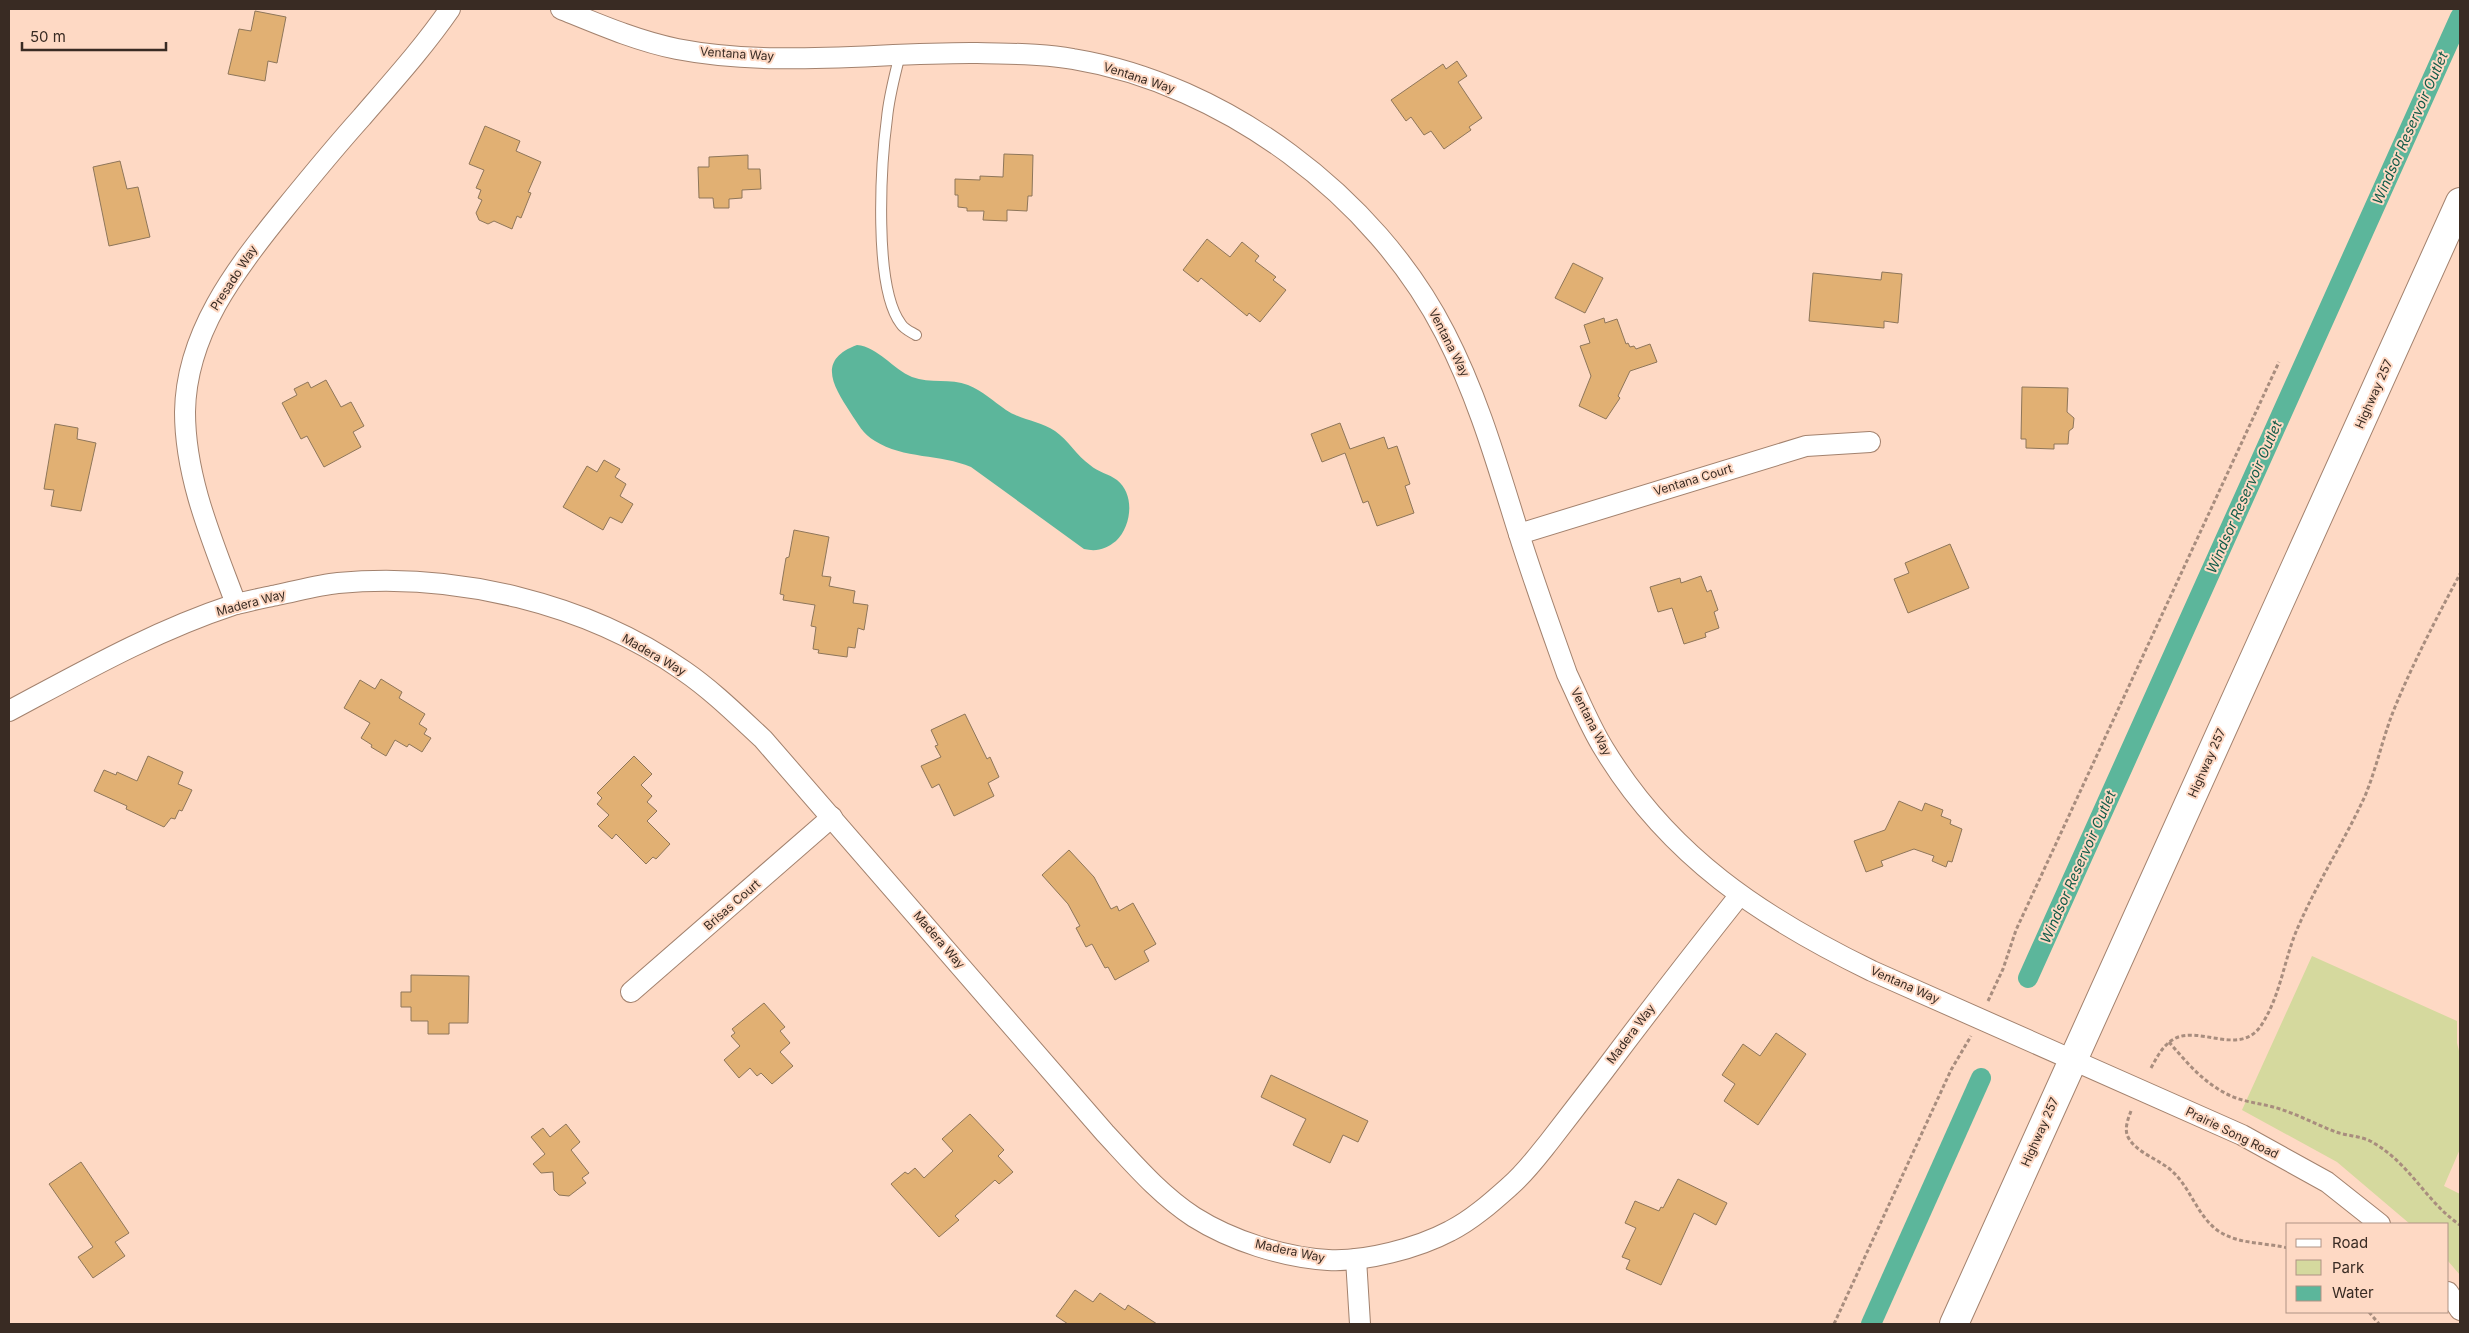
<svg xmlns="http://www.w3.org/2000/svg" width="2469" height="1333" font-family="Inter,sans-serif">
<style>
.green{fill:#d5d99e}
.water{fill:#5cb69b}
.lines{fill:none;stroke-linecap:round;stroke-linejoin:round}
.canal{stroke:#5cb69b;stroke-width:20}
.building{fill:#e1b073;stroke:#8e765a}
.service-casing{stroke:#a3826e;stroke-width:12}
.minor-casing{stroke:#a3826e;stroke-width:22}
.secondary-casing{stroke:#a3826e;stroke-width:30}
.path{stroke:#a88d7e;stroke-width:3;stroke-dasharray:4 2.5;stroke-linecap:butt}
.service{stroke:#fff;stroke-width:10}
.minor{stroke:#fff;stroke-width:20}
.secondary{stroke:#fff;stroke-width:28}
.labels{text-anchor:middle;stroke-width:4;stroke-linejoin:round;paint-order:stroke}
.street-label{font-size:12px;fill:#392b23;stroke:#fed9c4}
.water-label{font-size:14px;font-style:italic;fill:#115b48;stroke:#fed9c4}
</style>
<rect width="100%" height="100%" fill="#fed9c4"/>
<polygon class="green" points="2312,956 2457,1021 2457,1043 2460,1055 2460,1149 2444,1186 2460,1194 2460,1275 2448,1261 2448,1224 2410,1224 2337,1162 2242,1110"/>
<path class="water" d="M857 345C878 347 893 369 912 377 930 384 951 378 968 385 983 391 993 401 1006 410 1021 420 1040 421 1055 431 1068 440 1077 456 1090 465 1098 472 1109 474 1117 480 1135 494 1132 526 1116 541 1106 549 1097 552 1084 549L971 467C941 454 903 459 875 441 863 434 858 424 850 412 834 387 816 360 857 345Z"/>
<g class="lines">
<g class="canal">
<polyline points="2028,978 2460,17"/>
<polyline points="1871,1324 1981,1078"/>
</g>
</g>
<g class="building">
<polygon points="255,11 286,17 277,63 268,61 265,81 228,74 239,29 251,31"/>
<polygon points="1457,61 1467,76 1458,82 1482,118 1469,127 1471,130 1444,149 1431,131 1424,135 1411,117 1406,121 1391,100 1443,64 1446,69"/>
<polygon points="485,126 520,141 516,151 541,162 528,192 531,193 521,218 517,216 512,229 494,221 488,224 479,220 476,213 482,200 478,198 481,190 476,188 484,170 469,164"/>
<polygon points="1004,154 1033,155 1032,196 1028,196 1027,211 1007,210 1007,221 983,220 984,211 967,211 967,208 958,207 958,195 955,195 955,179 980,180 980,176 1003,177"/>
<polygon points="748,155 748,169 760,169 761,189 742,190 742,198 729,199 729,208 714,208 713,198 699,198 698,167 709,167 709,157"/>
<polygon points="120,161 127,189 138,187 150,237 109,246 93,167"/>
<polygon points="1207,239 1230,257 1242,242 1259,256 1255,261 1276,277 1273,280 1286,290 1260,322 1249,313 1247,316 1201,278 1198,282 1183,270"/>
<polygon points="1573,263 1603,278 1585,313 1555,298"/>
<polygon points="1882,272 1902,274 1898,323 1884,321 1884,328 1809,321 1813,273 1881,280"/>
<polygon points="1604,318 1605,323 1617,319 1626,344 1628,343 1630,347 1634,346 1636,349 1650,344 1657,362 1630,371 1618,396 1620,398 1606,419 1579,406 1591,376 1580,346 1590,343 1584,325"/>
<polygon points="326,380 341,407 351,402 364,426 353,432 361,447 324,467 307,436 301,439 282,403 297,395 294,389 308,382 311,388"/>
<polygon points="2022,387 2068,388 2067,412 2074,418 2073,428 2069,431 2068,444 2054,444 2054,449 2026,448 2026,439 2021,439"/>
<polygon points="1340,423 1350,449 1384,437 1388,449 1397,446 1410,484 1405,486 1414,513 1377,526 1368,501 1363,503 1345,453 1322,462 1311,434"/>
<polygon points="55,424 78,428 77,439 96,443 81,511 51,506 54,490 44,489"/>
<polygon points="604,460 620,469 615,477 626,484 620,496 633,504 622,523 610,517 603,530 563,507 587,466 597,472"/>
<polygon points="794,530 829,537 822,576 831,577 829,586 855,591 853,603 868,605 864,630 858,628 855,648 848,647 847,657 818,653 819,650 813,649 816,627 811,626 815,605 783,600 784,595 780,594 786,558 789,557"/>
<polygon points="1950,544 1969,588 1908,613 1894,579 1909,573 1905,563"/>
<polygon points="1701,576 1707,592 1711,590 1718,610 1714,612 1719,628 1705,633 1706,637 1684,644 1672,608 1658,612 1650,587 1680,578 1681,583"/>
<polygon points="381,679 402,692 399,698 425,714 419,724 427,729 424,734 431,738 422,752 409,744 407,747 395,740 386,756 371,747 372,745 361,738 370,723 344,708 360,680 375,689"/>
<polygon points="965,714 987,759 990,757 999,777 988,783 994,796 954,816 939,784 932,788 921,766 941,757 935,746 938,745 931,730"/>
<polygon points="148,756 183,772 178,784 192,790 182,811 179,810 175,819 171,818 164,827 126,809 127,806 94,791 104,770 116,775 117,772 137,781"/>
<polygon points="634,756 652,774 641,785 652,796 647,802 657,811 647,821 670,844 656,859 653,857 646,864 616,834 612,839 598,826 609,815 597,804 602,798 597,793"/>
<polygon points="1899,801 1922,811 1925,803 1943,810 1941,816 1951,820 1950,824 1962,829 1952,862 1948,861 1946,867 1932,861 1934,856 1914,849 1881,861 1883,866 1866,872 1854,841 1885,830"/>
<polygon points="1069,850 1094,877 1111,909 1117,906 1119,911 1133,903 1156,944 1144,951 1149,961 1115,980 1108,967 1105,968 1092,944 1086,947 1076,928 1080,926 1068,904 1042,875"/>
<polygon points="411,975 469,976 468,1023 449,1023 449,1034 428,1034 428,1021 411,1021 411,1007 401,1007 401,992 411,992"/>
<polygon points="764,1003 785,1027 780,1031 790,1043 780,1052 793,1066 772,1084 761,1073 757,1076 750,1068 739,1078 724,1060 740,1046 731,1036 735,1033 732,1029"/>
<polygon points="1776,1033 1806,1054 1758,1125 1724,1101 1735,1084 1722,1075 1743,1044 1760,1056"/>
<polygon points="1271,1075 1368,1121 1358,1142 1343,1135 1330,1163 1293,1145 1306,1119 1261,1097"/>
<polygon points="970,1114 1004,1150 998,1156 1013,1172 999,1184 995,1180 955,1216 959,1220 939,1237 891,1184 905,1172 908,1174 915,1168 924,1178 953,1151 942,1139"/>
<polygon points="566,1124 580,1142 571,1150 589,1173 582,1178 586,1183 569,1196 559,1195 554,1190 553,1172 541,1173 533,1164 545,1154 531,1137 543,1128 550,1137"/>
<polygon points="81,1162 129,1233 115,1242 125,1256 93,1278 78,1257 93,1247 49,1184"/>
<polygon points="1678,1179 1727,1203 1716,1225 1694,1213 1661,1285 1626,1269 1630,1260 1622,1257 1636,1228 1625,1223 1635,1201 1659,1211 1661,1207 1663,1208"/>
<polygon points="1075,1290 1093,1302 1100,1293 1125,1310 1128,1305 1157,1324 1068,1324 1056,1316"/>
</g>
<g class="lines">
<g class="service-casing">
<path id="service" d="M900 54C895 75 889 96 887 118 881 163 873 287 901 324 904 329 911 332 916 335"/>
</g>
<g class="minor-casing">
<g id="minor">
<path d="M561 9C598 24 637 41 677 49 775 68 878 52 977 53 1009 54 1041 53 1073 59 1225 84 1375 196 1445 333 1478 397 1497 464 1518 531 1533 579 1550 626 1567 674 1579 699 1589 725 1604 749 1669 856 1761 917 1872 971L2242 1135 2327 1182 2380 1224"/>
<polyline points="1519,534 1806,446 1870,442"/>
<path d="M236 604C213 542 185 479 185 412 186 334 235 270 282 212 308 180 334 148 362 117 393 81 423 48 450 9"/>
<path d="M9 711C82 672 154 631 233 605 247 601 263 598 277 595 297 591 318 585 338 583 455 572 587 603 684 671 713 691 737 715 763 739L1105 1133C1133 1163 1159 1194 1194 1217 1232 1241 1283 1257 1328 1260 1365 1262 1418 1248 1450 1231 1472 1220 1492 1202 1510 1186 1525 1173 1537 1157 1549 1142 1567 1119 1585 1095 1603 1072 1648 1012 1693 954 1739 896"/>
<polyline points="631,992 832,817"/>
<polyline points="1356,1259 1360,1324"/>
<polyline points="2448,1292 2460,1310"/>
</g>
</g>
<g class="secondary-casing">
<polyline id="secondary" points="1954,1324 2460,202"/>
</g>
<g class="path">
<polyline points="1988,1001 2003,969 2016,930 2279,362"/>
<path d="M2169 1042C2188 1064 2207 1087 2236 1098 2250 1103 2265 1104 2280 1109 2299 1115 2317 1125 2336 1132 2347 1136 2362 1136 2372 1142 2411 1164 2425 1201 2460 1225"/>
<path d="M2151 1068C2157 1057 2163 1045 2174 1039 2198 1025 2239 1056 2260 1027 2281 997 2284 957 2299 925 2318 881 2345 840 2365 796 2377 767 2383 736 2395 707 2414 661 2437 617 2460 574"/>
<path d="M2131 1111C2128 1119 2124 1129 2128 1137 2136 1153 2161 1160 2173 1172 2191 1189 2197 1215 2217 1230 2238 1245 2264 1242 2288 1248"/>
<polyline points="2369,1312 2379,1324"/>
<polyline points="1834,1324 1951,1070 1971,1036"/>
</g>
<use href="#service" class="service"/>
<use href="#minor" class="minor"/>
<use href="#secondary" class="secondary"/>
</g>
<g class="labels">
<g class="street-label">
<text transform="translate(737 54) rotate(4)" y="4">Ventana Way</text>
<text transform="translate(1139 78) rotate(18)" y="4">Ventana Way</text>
<text transform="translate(234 278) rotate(-57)" y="4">Presado Way</text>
<text transform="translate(1449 343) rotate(63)" y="4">Ventana Way</text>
<text transform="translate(2374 394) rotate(-66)" y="4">Highway 257</text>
<text transform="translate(1693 480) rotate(-17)" y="4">Ventana Court</text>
<text transform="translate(251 603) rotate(-15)" y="4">Madera Way</text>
<text transform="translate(654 655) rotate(30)" y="4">Madera Way</text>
<text transform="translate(1591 722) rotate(63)" y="4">Ventana Way</text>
<text transform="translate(2207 763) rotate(-66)" y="4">Highway 257</text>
<text transform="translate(732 905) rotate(-41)" y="4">Brisas Court</text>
<text transform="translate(939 940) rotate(49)" y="4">Madera Way</text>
<text transform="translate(1905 985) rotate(24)" y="4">Ventana Way</text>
<text transform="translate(1631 1034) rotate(-53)" y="4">Madera Way</text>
<text transform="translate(2040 1132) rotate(-66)" y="4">Highway 257</text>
<text transform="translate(2232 1133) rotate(26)" y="4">Prairie Song Road</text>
<text transform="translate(1290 1251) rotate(12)" y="4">Madera Way</text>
</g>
<g class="water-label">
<text transform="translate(2410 128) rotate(-66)" y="5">Windsor Reservoir Outlet</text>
<text transform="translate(2244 497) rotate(-66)" y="5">Windsor Reservoir Outlet</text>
<text transform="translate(2078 867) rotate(-66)" y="5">Windsor Reservoir Outlet</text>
</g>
</g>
<rect width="2469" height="1333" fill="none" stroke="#392b23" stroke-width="20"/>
<rect x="2286" y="1223" width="162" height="90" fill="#fed9c4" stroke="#af9384"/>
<rect x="2296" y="1239" width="25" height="8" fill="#ffffff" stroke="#af9384"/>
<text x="2332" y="1248" font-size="15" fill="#392b23">Road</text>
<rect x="2296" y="1260" width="25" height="15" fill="#d5d99e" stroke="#af9384"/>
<text x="2332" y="1273" font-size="15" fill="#392b23">Park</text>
<rect x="2296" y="1286" width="25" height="15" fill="#5cb69b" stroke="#af9384"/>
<text x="2332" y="1298" font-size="15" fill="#392b23">Water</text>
<path d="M22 42v8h144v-8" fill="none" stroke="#392b23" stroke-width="2.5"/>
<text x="30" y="42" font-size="15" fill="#392b23" stroke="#fed9c4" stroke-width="4" paint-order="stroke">50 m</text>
</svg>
